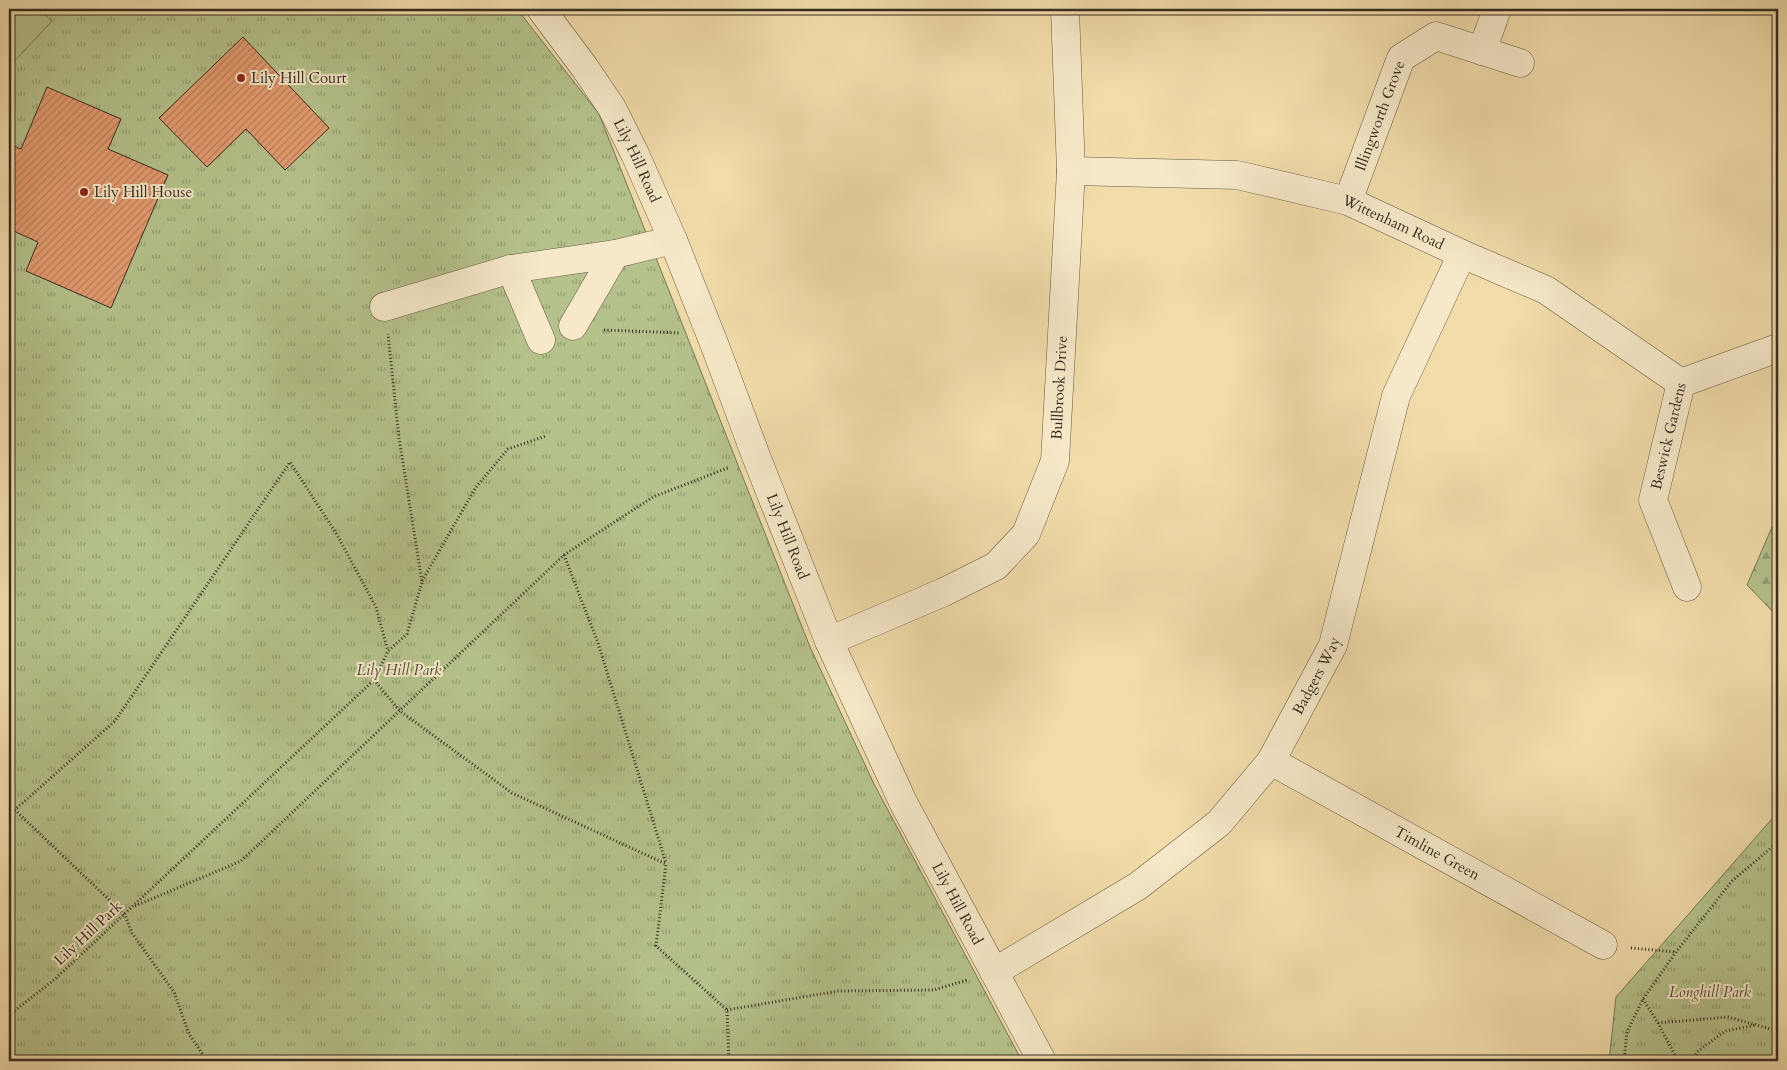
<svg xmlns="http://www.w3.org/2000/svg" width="1787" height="1070" font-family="Cardo,serif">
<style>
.forest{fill:url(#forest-firs);stroke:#767858}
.park{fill:url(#park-tufts);stroke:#767858}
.pitch{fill:#b5c28c;stroke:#767858}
.building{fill:url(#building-hatch);stroke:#362d23}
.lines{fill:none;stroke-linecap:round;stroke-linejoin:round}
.minor-casing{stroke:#655945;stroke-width:29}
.path{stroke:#362d23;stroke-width:3;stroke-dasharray:1 2.5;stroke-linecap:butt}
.minor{stroke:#f6e8c8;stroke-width:28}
.poi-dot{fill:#8f2418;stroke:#f6e8c8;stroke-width:2}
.labels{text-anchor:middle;stroke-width:4;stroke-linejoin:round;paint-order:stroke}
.poi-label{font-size:15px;fill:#362d23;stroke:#f6e8c8;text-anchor:start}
.street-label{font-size:15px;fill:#362d23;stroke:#f6e8c8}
.park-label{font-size:15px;font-style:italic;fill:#4f4b38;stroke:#f6e8c8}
</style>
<defs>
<pattern id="forest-firs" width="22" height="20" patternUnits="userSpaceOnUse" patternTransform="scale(1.25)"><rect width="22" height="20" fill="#b5c28c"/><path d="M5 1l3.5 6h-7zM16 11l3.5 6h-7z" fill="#949e72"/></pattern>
<pattern id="park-tufts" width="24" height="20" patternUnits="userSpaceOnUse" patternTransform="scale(1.25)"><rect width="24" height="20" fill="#b5c28c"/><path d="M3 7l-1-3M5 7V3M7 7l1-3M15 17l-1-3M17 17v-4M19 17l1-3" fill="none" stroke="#949e72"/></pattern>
<pattern id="building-hatch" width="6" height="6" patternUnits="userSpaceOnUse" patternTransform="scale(1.25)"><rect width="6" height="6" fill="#e59c71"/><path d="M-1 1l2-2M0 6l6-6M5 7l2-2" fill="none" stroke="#ba805c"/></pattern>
</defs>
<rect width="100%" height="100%" fill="#f1dcaa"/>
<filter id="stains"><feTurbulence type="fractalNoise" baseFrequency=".004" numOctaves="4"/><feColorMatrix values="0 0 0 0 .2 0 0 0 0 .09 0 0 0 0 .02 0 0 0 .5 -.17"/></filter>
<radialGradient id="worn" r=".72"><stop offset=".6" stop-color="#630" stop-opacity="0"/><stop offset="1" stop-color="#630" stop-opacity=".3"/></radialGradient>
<polygon class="forest" points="1778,513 1778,617 1747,585"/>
<g class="park">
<polygon points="9,9 517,9 599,114 810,647 874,784 1022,1061 9,1061"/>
<polygon points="1778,812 1778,1061 1609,1061 1616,997"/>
</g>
<polygon class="pitch" points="9,9 38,9 52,21 9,67"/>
<g class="building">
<polygon points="243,37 329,128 285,170 246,129 207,167 159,118"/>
<polygon points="47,87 121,119 108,149 168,175 111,308 26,271 38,242 9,229 9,144 21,149"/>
</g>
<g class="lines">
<g class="minor-casing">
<g id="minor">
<path id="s1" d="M541 9 585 68 612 108 635 154 673 240 715 346 756 456 829 641 903 802 1042 1061"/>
<polyline points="1482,51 1497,9"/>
<path id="s2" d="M1071 171 1237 175 1348 201 1462 254 1546 290 1681 383"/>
<path id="s3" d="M1348 201 1401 58 1436 36 1520 63"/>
<polyline points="511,269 541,340"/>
<polyline points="384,307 511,269 615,254 673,240"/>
<polyline points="573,326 615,254"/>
<path id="s4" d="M1687 587 1653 500 1681 383 1778 348"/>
<path id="s5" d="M829 641 944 592 996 566 1026 534 1055 461 1071 171 1065 9"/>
<path id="s6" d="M1271 761 1603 945"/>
<path id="s7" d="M994 972 1138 886 1219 823 1271 761 1333 645 1396 396 1462 254"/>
</g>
</g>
<g class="path">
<polyline points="604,330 680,333"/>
<polyline points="564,555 598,643 666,863"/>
<polyline points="422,581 476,487 508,449 546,436"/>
<polyline points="374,680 400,711 512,793 666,864 656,946 727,1010 729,1061"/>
<polyline points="9,801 15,810 125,915 132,933 174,992 189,1034 207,1061"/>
<polyline points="9,815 115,721 290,462 336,533 376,607 388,651"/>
<polyline points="135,906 241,861 564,555 653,497 730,467"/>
<polyline points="1631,948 1676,952"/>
<polyline points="1643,999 1658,1023 1678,1061"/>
<polyline points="727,1010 838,991 934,990 967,980"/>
<polyline points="9,1015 54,980 374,680 388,651 407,634 422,582 399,438 388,334"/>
<polyline points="1658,1023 1728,1017 1778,1031"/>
<polyline points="1624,1061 1627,1032 1643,999 1676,952 1732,881 1778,842"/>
<polyline points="1693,1061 1697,1052 1725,1031 1756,1025"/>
</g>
<use href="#minor" class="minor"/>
</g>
<g class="poi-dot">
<circle cx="241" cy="78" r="5"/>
<circle cx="84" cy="192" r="5"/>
</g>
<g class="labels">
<g class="poi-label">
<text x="251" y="83">Lily Hill Court</text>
<text x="94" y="197">Lily Hill House</text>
</g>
<g class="street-label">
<text dy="5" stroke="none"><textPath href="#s3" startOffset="91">Illingworth Grove</textPath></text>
<text dy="5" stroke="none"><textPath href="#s1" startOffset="180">Lily Hill Road</textPath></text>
<text dy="5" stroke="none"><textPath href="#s2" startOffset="330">Wittenham Road</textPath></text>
<text dy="5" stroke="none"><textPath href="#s5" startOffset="379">Bullbrook Drive</textPath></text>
<text dy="5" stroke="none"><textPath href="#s4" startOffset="159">Beswick Gardens</textPath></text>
<text dy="5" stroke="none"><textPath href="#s1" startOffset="585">Lily Hill Road</textPath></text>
<text dy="5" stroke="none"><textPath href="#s7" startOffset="448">Badgers Way</textPath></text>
<text dy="5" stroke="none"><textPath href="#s6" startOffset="190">Timline Green</textPath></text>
<text dy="5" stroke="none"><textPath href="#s1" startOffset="990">Lily Hill Road</textPath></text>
<text transform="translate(88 933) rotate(-43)" y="5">Lily Hill Park</text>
</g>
<g class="park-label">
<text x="399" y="675">Lily Hill Park</text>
<text x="1710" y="997">Longhill Park</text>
</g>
</g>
<rect width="1787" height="1070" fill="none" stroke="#f1dcaa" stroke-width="30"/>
<rect x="10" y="10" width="1767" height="1050" fill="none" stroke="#362d23" stroke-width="2.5"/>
<rect x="15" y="15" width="1757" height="1040" fill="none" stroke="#362d23"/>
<rect width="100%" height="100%" filter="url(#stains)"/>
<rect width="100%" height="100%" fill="url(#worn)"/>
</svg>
